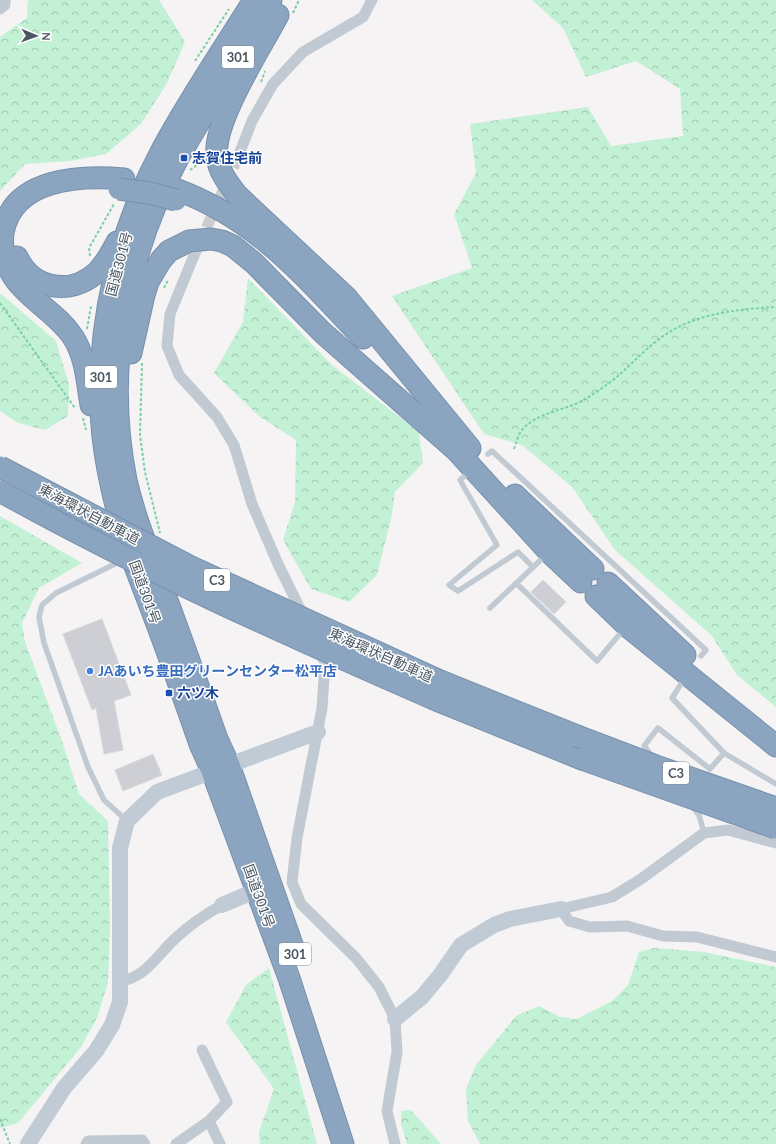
<svg xmlns="http://www.w3.org/2000/svg" width="776" height="1144" font-family="Lato,'Noto Sans JP',sans-serif">
<style>
.forest{fill:url(#forest-crowns)}
.building{fill:#cdcfd5;stroke:#d7d9de}
.lines{fill:none;stroke-linecap:round;stroke-linejoin:round}
.street-tunnel{stroke:#caccce;stroke-width:11;stroke-dasharray:11 5.5;stroke-linecap:butt}
.highway-casing{stroke:#7690ad;stroke-width:23}
.path{stroke:#7ad0a6;stroke-width:2;stroke-dasharray:3 2;stroke-linecap:butt}
.lane{stroke:#c1cad2;stroke-width:5.5}
.street{stroke:#c1cad2;stroke-width:11}
.secondary{stroke:#c1cbd6;stroke-width:16}
.highway{stroke:#8ba5c1;stroke-width:21}
.highway-bridge-casing{stroke:#7690ad;stroke-width:23;stroke-linecap:butt}
.highway-bridge{stroke:#8ba5c1;stroke-width:21}
.transit-dot{fill:#1a4fb4;stroke:#fff;stroke-width:1.5}
.shop-dot{fill:#3f7fe0;stroke:#fff;stroke-width:1.5}
.labels{text-anchor:middle;stroke-width:3;stroke-linejoin:round;paint-order:stroke}
.shield{fill:#fff;stroke:#808990;stroke-width:1}
.shield-label{font-size:13px;font-weight:bold;fill:#4a5661}
.transit-label{font-size:14px;font-weight:bold;fill:#164399;stroke:#fff;text-anchor:start}
.street-label{font-size:14px;fill:#4a5661;stroke:#fff}
.shop-label{font-size:14px;font-weight:bold;fill:#366cbe;stroke:#fff;text-anchor:start}
</style>
<defs>
<pattern id="forest-crowns" width="20" height="18" patternUnits="userSpaceOnUse"><rect width="20" height="18" fill="#c3f1d5"/><path d="M2 6a3 3 0 1 1 6 0M12 15a3 3 0 1 1 6 0" fill="none" stroke="#a0c6b0"/></pattern>
</defs>
<rect width="100%" height="100%" fill="#f5f3f3"/>
<g class="forest">
<polygon points="28,0 159,0 185,42 166,85 141,124 106,154 70,161 25,164 0,191 0,37 27,18"/>
<polygon points="532,0 776,0 776,707 737,675 712,636 615,550 572,487 522,445 484,434 392,296 472,268 454,214 476,173 470,124 588,107 611,146 683,136 680,89 636,61 586,77 563,28"/>
<polygon points="248,278 332,365 419,432 423,463 395,492 391,519 377,575 349,602 311,589 283,540 295,502 296,440 260,417 214,373 243,322"/>
<polygon points="0,293 56,341 69,385 68,416 45,430 18,423 0,411"/>
<polygon points="0,516 82,563 39,588 22,623 25,642 62,741 79,794 108,821 110,928 108,983 97,1018 81,1047 18,1123 0,1128"/>
<polygon points="654,948 704,952 776,967 776,1144 480,1144 468,1121 466,1089 476,1065 516,1016 539,1006 560,1017 577,1019 612,1001 628,985 639,952"/>
<polygon points="269,968 317,1144 260,1144 259,1132 274,1089 226,1022 246,985"/>
<polygon points="411,1110 441,1144 407,1144 401,1124 401,1111"/>
</g>
<g class="building">
<polygon points="543,580 566,602 554,614 531,592"/>
<polygon points="102,619 131,695 114,701 123,750 104,754 96,708 92,710 63,634"/>
<polygon points="153,754 162,775 123,791 115,770"/>
</g>
<g class="lines">
<polyline class="street-tunnel" points="193,258 238,157"/>
<g class="highway-casing">
<g id="highway">
<path d="M254 0C223 50 190 98 162 150 120 228 98 319 101 408 102 448 111 487 121 526 130 556 143 586 154 616 170 658 185 701 200 744L212 771 289 978 343 1144"/>
<path d="M271 0 178 158C125 257 104 369 126 480 135 520 151 557 165 595 183 643 200 691 217 739L229 765 295 953"/>
<path d="M278 15C261 48 212 122 217 157 219 172 228 183 237 195L347 298 470 448"/>
<path d="M178 190C260 221 304 277 363 338"/>
<path d="M17 257C32 289 70 296 96 273 105 265 111 253 117 242"/>
<polyline points="131,353 144,295 148,282 161,260 169,251 189,241 211,239 222,241 233,246 254,263 323,333 456,450 549,552 581,582"/>
<path d="M91 405C87 382 86 357 73 337 58 314 31 301 15 279 6 266 1 249 3 233 12 178 80 175 124 179"/>
<polyline points="515,495 593,569"/>
<polyline points="608,583 685,655"/>
<polyline points="596,596 627,626 776,746"/>
<polyline points="440,681 577,736"/>
<polyline points="434,699 582,759"/>
</g>
</g>
<g class="path">
<polyline points="293,13 299,0"/>
<polyline points="195,61 229,9"/>
<polyline points="261,82 265,71"/>
<polyline points="190,170 203,161"/>
<polyline points="90,256 89,248 114,204"/>
<polyline points="164,288 168,280"/>
<polyline points="0,303 75,408"/>
<polyline points="87,329 91,306"/>
<polyline points="142,363 140,435 145,472 160,533"/>
<polyline points="83,418 86,430"/>
<path d="M514 449C516 444 518 435 522 430 538 411 567 411 587 398 598 391 610 383 619 375 635 361 650 344 668 333 699 313 740 309 776 307"/>
<polyline points="0,1119 10,1144"/>
</g>
<g class="lane">
<polyline points="488,454 492,451 706,650 701,656"/>
<polyline points="467,474 460,480 497,545 449,585 458,591 518,552 533,567"/>
<polyline points="121,561 56,593 42,605 39,617 44,643 88,767 104,800 126,820"/>
<polyline points="516,583 597,661 624,629"/>
<polyline points="490,608 547,554"/>
<polyline points="681,684 672,698 724,753 776,784"/>
<polyline points="653,757 644,746 658,728 710,769 724,753"/>
<polyline points="692,806 699,815 704,833"/>
</g>
<g class="street">
<polyline points="0,9 5,5 5,0"/>
<polyline points="238,157 252,121 273,84 303,52 363,17 372,0"/>
<polyline points="193,258 170,314 167,346 179,375 217,417 234,445 252,504 278,564 304,617"/>
<polyline points="319,649 325,663 322,708 297,838 292,882 301,904 356,958 379,987 395,1019 397,1052 387,1111 395,1144"/>
<polyline points="776,843 728,830 704,833 641,879 612,897 561,909 569,921 590,927 627,926 663,936 697,937 776,957"/>
<path d="M121 981C147 977 159 952 178 936 191 924 206 914 222 905"/>
<polyline points="202,1050 227,1102 209,1121"/>
<polyline points="86,1144 88,1141 142,1140 145,1144"/>
<polyline points="176,1144 209,1121 220,1144"/>
</g>
<g class="secondary">
<polyline points="222,905 257,890"/>
<polyline points="395,1019 422,997 441,974 461,945 494,925 510,919 561,909"/>
<polyline points="28,1144 64,1088 96,1051 112,1025 120,1002 120,848 127,821 157,792 318,732"/>
</g>
<use href="#highway" class="highway"/>
<g class="highway-bridge-casing">
<g id="highway-bridge">
<polyline points="119,189 149,193 176,200"/>
<polyline points="0,467 191,567 440,681"/>
<path d="M0 491C140 569 287 635 434 699"/>
<polyline points="577,736 656,766 776,808"/>
<polyline points="582,759 776,828"/>
</g>
</g>
<use href="#highway-bridge" class="highway-bridge"/>
</g>
<g class="transit-dot">
<rect x="180" y="154" width="8" height="8" rx="2"/>
<rect x="165" y="689" width="8" height="8" rx="2"/>
</g>
<circle class="shop-dot" cx="90" cy="671" r="4"/>
<g class="labels">
<g class="shield">
<rect x="222" y="46" width="32" height="22" rx="3"/>
<rect x="85" y="366" width="32" height="22" rx="3"/>
<rect x="204" y="569" width="26" height="22" rx="3"/>
<rect x="663" y="762" width="26" height="22" rx="3"/>
<rect x="279" y="943" width="32" height="22" rx="3"/>
</g>
<g class="shield-label">
<text x="238" y="62">301</text>
<text x="101" y="382">301</text>
<text x="217" y="585">C3</text>
<text x="676" y="778">C3</text>
<text x="295" y="959">301</text>
</g>
<g class="transit-label">
<text x="192" y="163">志賀住宅前</text>
<text x="177" y="698">六ツ木</text>
</g>
<g class="street-label">
<text transform="translate(119 264) rotate(-75)" y="5">国道301号</text>
<text transform="translate(89 514) rotate(28)" y="5">東海環状自動車道</text>
<text transform="translate(145 592) rotate(70)" y="5">国道301号</text>
<text transform="translate(381 655) rotate(24)" y="5">東海環状自動車道</text>
<text transform="translate(259 896) rotate(70)" y="5">国道301号</text>
</g>
<g class="shop-label">
<text x="98" y="676">JAあいち豊田グリーンセンター松平店</text>
</g>
</g>
<g transform="translate(36 36) rotate(92)" stroke="#ffffff" stroke-width="3" paint-order="stroke">
<path d="M0-3L7 15L0 10L-7 15Z" fill="#4a5661"/>
<text y="-6" font-size="11" font-weight="bold" text-anchor="middle" fill="#4a5661">N</text>
</g>
</svg>
